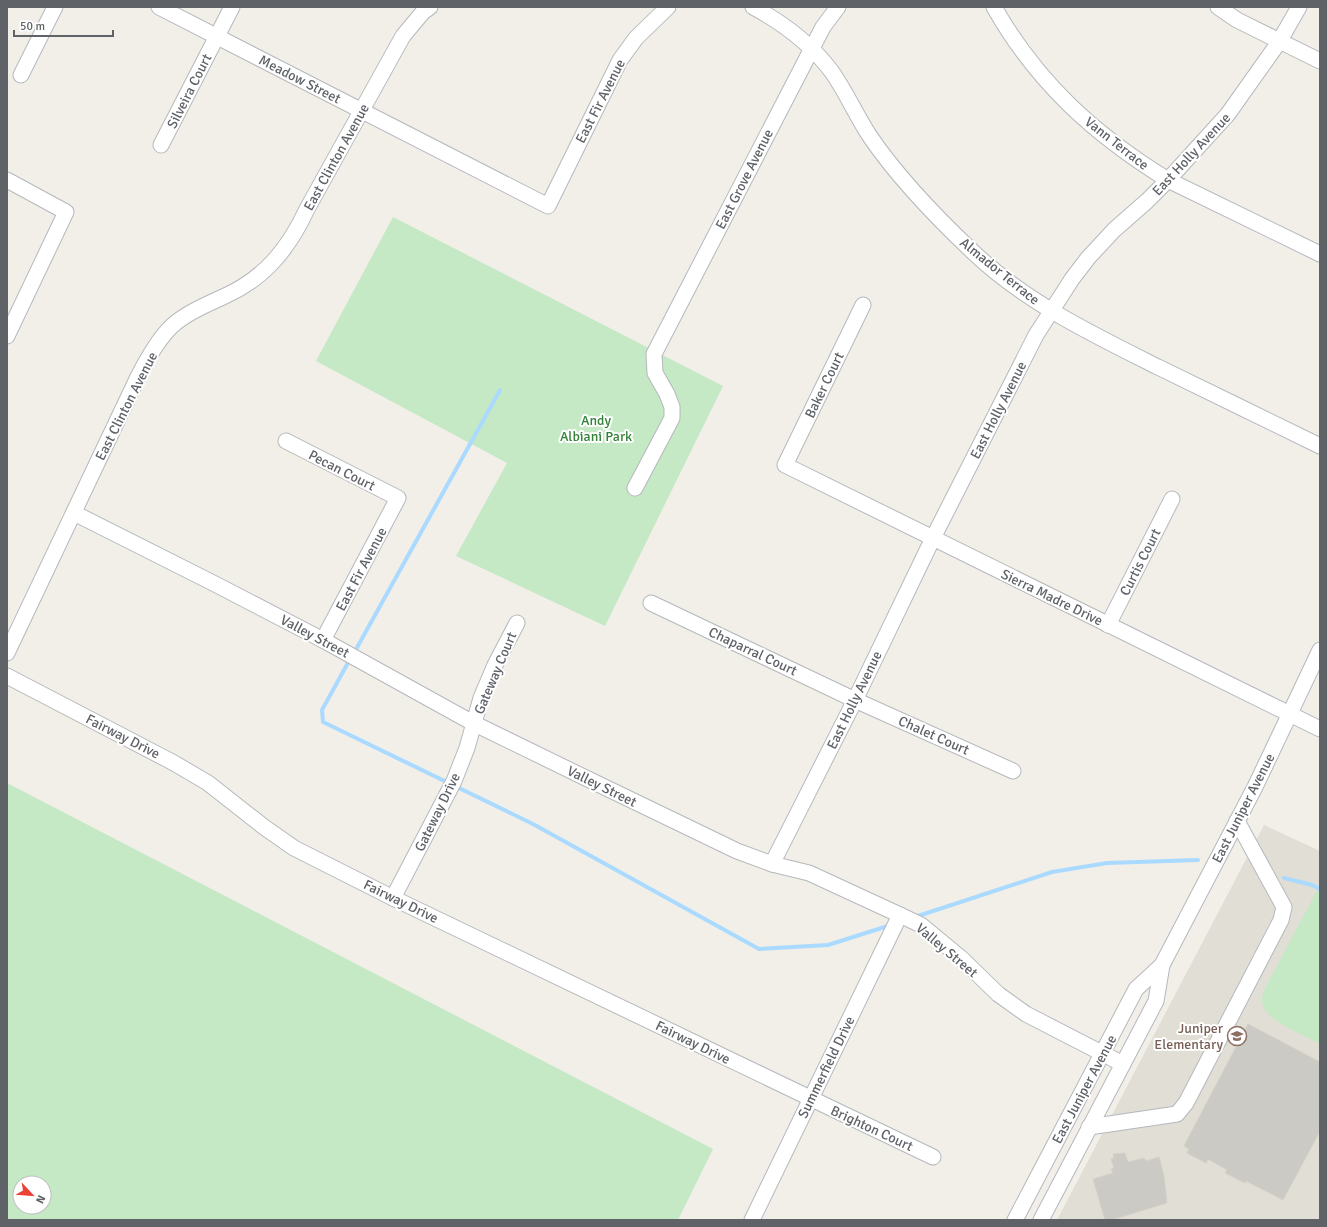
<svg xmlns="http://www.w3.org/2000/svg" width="1327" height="1227" font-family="Signika,sans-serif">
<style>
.education{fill:#e1ded6}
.green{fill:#c5e8c5;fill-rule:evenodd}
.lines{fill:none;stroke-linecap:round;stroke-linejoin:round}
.stream{stroke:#aadaff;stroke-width:4}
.building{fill:#cccac5;stroke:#d6d1c6}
.minor-casing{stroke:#b5b8bc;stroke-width:17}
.minor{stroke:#fff;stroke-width:15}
.labels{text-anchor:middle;stroke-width:4;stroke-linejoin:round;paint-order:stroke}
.street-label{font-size:14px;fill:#5f6368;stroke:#fff}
.park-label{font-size:14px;fill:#348238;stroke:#fff}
.education-label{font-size:14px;fill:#785e54;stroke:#fff;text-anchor:end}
</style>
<rect width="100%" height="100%" fill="#f1efe8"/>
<polygon class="education" points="1264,825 1320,851 1320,1220 1057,1220"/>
<g class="green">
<polygon points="393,217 723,386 605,626 456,556 507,463 316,361"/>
<path d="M7 783 713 1149 678 1220H7ZM20 1183H44V1207H20Z"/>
<path d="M1320 885V1044C1306 1036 1270 1022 1264 1008 1261 1002 1262 996 1264 990Z"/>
</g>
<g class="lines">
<g class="stream">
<polyline points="354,653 500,390"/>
<polyline points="350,659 322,710 323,722 533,824 759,949 828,945 891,925"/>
<polyline points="1284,878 1312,885 1320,889"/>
<polyline points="915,917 1052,872 1107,863 1198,860"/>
</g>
</g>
<g class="building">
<polygon points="1248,1024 1320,1062 1320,1131 1283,1200 1246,1181 1245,1183 1225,1173 1227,1170 1208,1159 1206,1163 1187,1153 1189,1149 1184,1146"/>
<polygon points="1125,1153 1128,1162 1144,1158 1146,1161 1159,1157 1164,1176 1167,1203 1111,1220 1105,1220 1093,1179 1113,1173 1111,1169 1114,1168 1111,1159 1114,1158 1113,1154"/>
</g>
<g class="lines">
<g class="minor-casing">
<g id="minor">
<polyline points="159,7 548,206 620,60 636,38 668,7"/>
<path d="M753 7C783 23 811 44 832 72 846 92 856 115 869 135 898 178 935 216 972 251 1025 302 1092 334 1158 367 1212 393 1266 420 1320 446"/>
<path d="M994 7C1037 83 1095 135 1168 180L1320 254"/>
<polyline points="1218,7 1237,20 1320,61"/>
<polyline points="21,75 55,7"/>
<polyline points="161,145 232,7"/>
<polyline points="7,180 66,212 7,336"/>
<polyline points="863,305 785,465 1320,729"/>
<polyline points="286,441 398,498 323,640"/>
<polyline points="635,488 672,418 672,407 667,394 655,373 654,354 823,27 838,7"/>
<polyline points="74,513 217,585 323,640 473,723 594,782 737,851 772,864 809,873 900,915 921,925 961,958 998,994 1026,1014 1123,1064"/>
<polyline points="651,603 855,700 1013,771"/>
<polyline points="1108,625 1172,499"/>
<path d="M7 653 137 379C145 363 159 338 172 326 186 313 208 304 225 296 265 278 289 248 307 209L403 36 423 12 430 7"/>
<polyline points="7,676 174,763 208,783 264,827 294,848 393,898 933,1157"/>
<polyline points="772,864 855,700 933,538 1036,335 1072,279 1088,258 1114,230 1147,201 1168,180 1228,114 1279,42 1299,7"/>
<polyline points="393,898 454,781 467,748 481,698 495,665 517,623"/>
<polyline points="1089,1127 1177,1114 1186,1103 1281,920 1284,907 1237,821"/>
<polyline points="752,1220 900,915"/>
<polyline points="1015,1220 1136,989 1162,965 1255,787 1320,650"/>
<polyline points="1041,1220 1156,1001 1162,965"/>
</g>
</g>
<use href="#minor" class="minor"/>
</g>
<defs>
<g id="school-ring" transform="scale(1)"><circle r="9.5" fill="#fff" stroke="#8d6e63" stroke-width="1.5"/><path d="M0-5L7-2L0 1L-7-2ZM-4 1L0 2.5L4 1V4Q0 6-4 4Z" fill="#8d6e63"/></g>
</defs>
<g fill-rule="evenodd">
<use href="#school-ring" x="1237" y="1036"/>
</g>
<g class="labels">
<g class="street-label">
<text transform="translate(300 79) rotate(27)" y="5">Meadow Street</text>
<text transform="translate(189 91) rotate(-63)" y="5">Silveira Court</text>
<text transform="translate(600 101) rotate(-63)" y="5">East Fir Avenue</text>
<text transform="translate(1117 143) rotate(38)" y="5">Vann Terrace</text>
<text transform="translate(1191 154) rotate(-47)" y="5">East Holly Avenue</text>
<text transform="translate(336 157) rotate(-61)" y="5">East Clinton Avenue</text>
<text transform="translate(744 179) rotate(-63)" y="5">East Grove Avenue</text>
<text transform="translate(1000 271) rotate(39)" y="5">Almador Terrace</text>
<text transform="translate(824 385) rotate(-64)" y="5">Baker Court</text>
<text transform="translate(126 406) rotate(-63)" y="5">East Clinton Avenue</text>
<text transform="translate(998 410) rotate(-63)" y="5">East Holly Avenue</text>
<text transform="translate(342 470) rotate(27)" y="5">Pecan Court</text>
<text transform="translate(1140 562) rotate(-63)" y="5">Curtis Court</text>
<text transform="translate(361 569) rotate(-62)" y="5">East Fir Avenue</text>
<text transform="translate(1052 597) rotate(26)" y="5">Sierra Madre Drive</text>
<text transform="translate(315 636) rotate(28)" y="5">Valley Street</text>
<text transform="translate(753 651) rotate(25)" y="5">Chaparral Court</text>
<text transform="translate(495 673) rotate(-67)" y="5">Gateway Court</text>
<text transform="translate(854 700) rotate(-64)" y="5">East Holly Avenue</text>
<text transform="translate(934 735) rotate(24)" y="5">Chalet Court</text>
<text transform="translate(123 736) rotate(27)" y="5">Fairway Drive</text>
<text transform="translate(602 786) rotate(26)" y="5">Valley Street</text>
<text transform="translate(1243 808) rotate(-63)" y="5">East Juniper Avenue</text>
<text transform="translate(437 812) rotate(-64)" y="5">Gateway Drive</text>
<text transform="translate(401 901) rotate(26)" y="5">Fairway Drive</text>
<text transform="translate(947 950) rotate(40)" y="5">Valley Street</text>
<text transform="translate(693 1042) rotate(26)" y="5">Fairway Drive</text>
<text transform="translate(826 1067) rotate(-64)" y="5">Summerfield Drive</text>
<text transform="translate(1084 1089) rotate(-62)" y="5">East Juniper Avenue</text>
<text transform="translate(872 1128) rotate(25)" y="5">Brighton Court</text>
</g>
<g class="park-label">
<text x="596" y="425">Andy<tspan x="596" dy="16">Albiani Park</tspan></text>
</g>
<g class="education-label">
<text x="1223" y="1033">Juniper<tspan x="1223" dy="16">Elementary</tspan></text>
</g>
</g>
<rect width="1327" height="1227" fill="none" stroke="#5f6368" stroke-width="16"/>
<g transform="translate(32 1195) rotate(116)"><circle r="19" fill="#ffffff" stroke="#bfc1c3"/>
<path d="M0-3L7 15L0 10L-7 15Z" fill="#ea4335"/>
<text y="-6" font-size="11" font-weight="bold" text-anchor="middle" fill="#5f6368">N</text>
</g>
<path d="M14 30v6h99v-6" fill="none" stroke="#5f6368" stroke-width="2"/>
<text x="20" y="30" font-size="12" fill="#5f6368" stroke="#ffffff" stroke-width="3" paint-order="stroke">50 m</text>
</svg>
